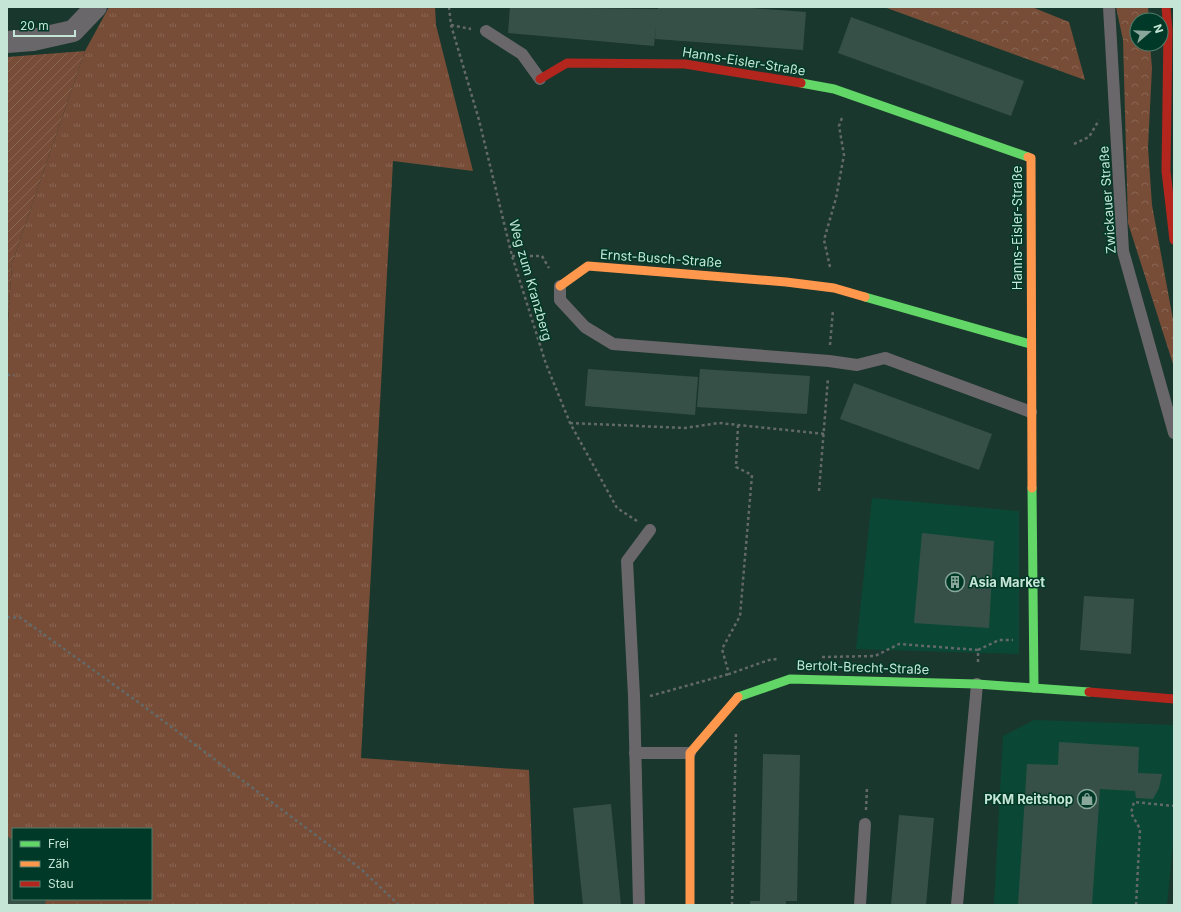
<svg xmlns="http://www.w3.org/2000/svg" width="1181" height="912" font-family="Inter,sans-serif">
<style>
.built{fill:#0a4835}
.grass{fill:url(#grass-tufts);fill-rule:evenodd}
.forest{fill:url(#forest-crowns)}
.garden{fill:url(#garden-furrows)}
.building{fill:#365047}
.lines{fill:none;stroke-linecap:round;stroke-linejoin:round}
.path{stroke:#636968;stroke-width:2.5;stroke-dasharray:3 3;stroke-linecap:butt}
.lane{stroke:#6a676a;stroke-width:12}
.street{stroke:#6a676a;stroke-width:22}
.fast{stroke:#63d668;stroke-width:9}
.slow{stroke:#ff974d;stroke-width:9}
.jam{stroke:#b3261e;stroke-width:9}
.labels{text-anchor:middle;stroke-width:3;stroke-linejoin:round;paint-order:stroke}
.street-label{font-size:13px;fill:#c5e5d6;stroke:#003927}
.poi-label{font-size:13px;font-weight:bold;fill:#c5e5d6;stroke:#003927;text-anchor:start}
</style>
<defs>
<pattern id="grass-tufts" width="24" height="20" patternUnits="userSpaceOnUse"><rect width="24" height="20" fill="#774d37"/><path d="M3 7l-1-3M5 7V3M7 7l1-3M15 17l-1-3M17 17v-4M19 17l1-3" fill="none" stroke="#896653"/></pattern>
<pattern id="forest-crowns" width="20" height="18" patternUnits="userSpaceOnUse"><rect width="20" height="18" fill="#774d37"/><path d="M2 6a3 3 0 1 1 6 0M12 15a3 3 0 1 1 6 0" fill="none" stroke="#896653"/></pattern>
<pattern id="garden-furrows" width="10" height="10" patternUnits="userSpaceOnUse"><rect width="10" height="10" fill="#774d37"/><path d="M-1 1l2-2M0 10L10 0M9 11l2-2" fill="none" stroke="#896653"/></pattern>
</defs>
<rect width="100%" height="100%" fill="#1a372d"/>
<g class="built">
<polygon points="872,498 1019,511 1019,654 856,649"/>
<polygon points="1034,720 1174,725 1174,834 1167,905 994,905 1003,736"/>
</g>
<path class="grass" d="M109 7H435L436 25 473 171 393 161 361 758 529 770 534 905H7V336L12 263 85 51ZM13 829H151V899H13Z"/>
<g class="forest">
<polygon points="884,7 1032,7 1069,22 1085,80"/>
<polygon points="1116,7 1148,7 1149,20 1137,20 1137,44 1150,44 1152,68 1148,147 1152,205 1174,325 1174,367 1128,223 1123,40"/>
</g>
<polygon class="garden" points="85,51 12,263 7,336 7,57"/>
<g class="building">
<polygon points="510,7 658,9 658,7 737,7 806,12 803,50 655,39 656,24 654,46 508,33"/>
<polygon points="851,17 1024,81 1011,116 838,53"/>
<polygon points="588,369 698,377 695,415 585,406"/>
<polygon points="700,369 810,376 807,414 697,407"/>
<polygon points="854,383 992,434 979,470 840,419"/>
<polygon points="922,533 994,541 989,628 914,623"/>
<polygon points="1084,596 1134,599 1131,654 1080,650"/>
<polygon points="1059,742 1139,747 1138,773 1162,774 1159,788 1153,799 1136,798 1135,791 1100,789 1092,905 1018,905 1027,764 1058,765"/>
<polygon points="763,754 800,755 797,901 786,901 786,905 750,905 750,901 760,901"/>
<polygon points="611,804 621,905 583,905 573,808"/>
<polygon points="899,815 934,818 926,905 891,905"/>
<polygon points="7,836 13,840 13,899 46,899 45,905 7,905"/>
</g>
<g class="lines">
<g class="path">
<polyline points="449,7 451,25 479,120 512,256 546,364 570,423 617,508 637,521"/>
<polyline points="451,25 471,29"/>
<polyline points="1074,144 1089,137 1099,120"/>
<polyline points="512,256 542,256 549,268"/>
<polyline points="830,267 824,240 836,198 844,155 839,126 843,115"/>
<polyline points="830,345 833,310"/>
<polyline points="7,375 14,375"/>
<polyline points="570,423 685,428 719,423 825,434"/>
<polyline points="738,425 736,467 752,475 740,616 722,649 729,674 769,660 777,659"/>
<polyline points="819,491 828,378"/>
<polyline points="7,617 21,618 142,705 361,869 399,905"/>
<polyline points="978,650 999,640 1013,640"/>
<polyline points="822,657 875,656 899,644 978,650 978,664"/>
<polyline points="650,696 729,674 729,676"/>
<polyline points="866,810 867,787"/>
<polyline points="732,905 736,732"/>
<polyline points="1136,905 1140,829 1131,813 1134,802 1174,806"/>
</g>
<g class="lane">
<polyline points="1109,7 1123,251 1174,433"/>
<polyline points="486,31 522,54 540,79"/>
<polyline points="560,286 560,300 585,327 613,344 829,361 857,365 885,358 1031,412"/>
<polyline points="635,753 690,753"/>
<polyline points="639,905 634,696 627,561 650,530"/>
<polyline points="860,905 865,824"/>
<polyline points="957,905 977,684"/>
</g>
<polyline class="street" points="7,42 33,40 73,31 96,7"/>
<g class="fast">
<polyline points="801,83 834,89 1028,157"/>
<polyline points="865,297 1030,344"/>
<polyline points="1032,488 1034,688"/>
<polyline points="738,697 790,679 977,684 1089,692"/>
</g>
<g class="slow">
<polyline points="1028,157 1031,158 1032,488"/>
<polyline points="560,286 588,266 786,282 834,288 865,297"/>
<polyline points="690,905 690,753 738,697"/>
</g>
<g class="jam">
<polyline points="1166,7 1168,31 1166,171 1174,240"/>
<polyline points="540,79 567,63 685,64 801,83"/>
<polyline points="1089,692 1174,699"/>
</g>
</g>
<defs>
<g id="building-ring" transform="scale(1)"><circle r="9.5" fill="#003927" stroke="#89a89b" stroke-width="1.5"/><path d="M-4-6H4V6H1V3H-1V6H-4ZM-2.5-4.3h1.7v1.8h-1.7ZM.8-4.3h1.7v1.8H.8ZM-2.5-1h1.7V.8h-1.7ZM.8-1h1.7V.8H.8Z" fill="#89a89b"/></g>
<g id="shop-ring" transform="scale(1)"><circle r="9.5" fill="#003927" stroke="#89a89b" stroke-width="1.5"/><path d="M-5-2.5h2.3a2.7 3.5 0 0 1 5.4 0H5L5.5 6h-11ZM-1.5-2.5h3a1.5 2.3 0 0 0-3 0Z" fill="#89a89b"/></g>
</defs>
<g fill-rule="evenodd">
<use href="#building-ring" x="955" y="582"/>
<use href="#shop-ring" x="1087" y="799"/>
</g>
<g class="labels">
<g class="street-label">
<text transform="translate(744 61) rotate(9)" y="5">Hanns-Eisler-Straße</text>
<text transform="translate(1107 200) rotate(-94)" y="5">Zwickauer Straße</text>
<text transform="translate(1017 228) rotate(-90)" y="5">Hanns-Eisler-Straße</text>
<text transform="translate(661 258) rotate(4)" y="5">Ernst-Busch-Straße</text>
<text transform="translate(531 280) rotate(74)" y="5">Weg zum Kranzberg</text>
<text transform="translate(863 667) rotate(2)" y="5">Bertolt-Brecht-Straße</text>
</g>
<g class="poi-label">
<text x="969" y="587">Asia Market</text>
<text x="1073" y="804" text-anchor="end">PKM Reitshop</text>
</g>
</g>
<rect width="1181" height="912" fill="none" stroke="#c5e5d6" stroke-width="16"/>
<rect x="12" y="828" width="140" height="72" fill="#003927" stroke="#4f7e6d"/>
<rect x="20" y="841" width="20" height="6" fill="#63d668" stroke="#4f7e6d"/>
<text x="48" y="848" font-size="12" fill="#c5e5d6">Frei</text>
<rect x="20" y="861" width="20" height="6" fill="#ff974d" stroke="#4f7e6d"/>
<text x="48" y="868" font-size="12" fill="#c5e5d6">Zäh</text>
<rect x="20" y="881" width="20" height="6" fill="#b3261e" stroke="#4f7e6d"/>
<text x="48" y="888" font-size="12" fill="#c5e5d6">Stau</text>
<g transform="translate(1149 32) rotate(71)"><circle r="19" fill="#003927" stroke="#4f7e6d"/>
<path d="M0-3L7 15L0 10L-7 15Z" fill="#89a89b"/>
<text y="-6" font-size="11" font-weight="bold" text-anchor="middle" fill="#c5e5d6">N</text>
</g>
<path d="M14 30v6h61v-6" fill="none" stroke="#c5e5d6" stroke-width="2"/>
<text x="20" y="30" font-size="12" fill="#c5e5d6" stroke="#003927" stroke-width="3" paint-order="stroke">20 m</text>
</svg>
